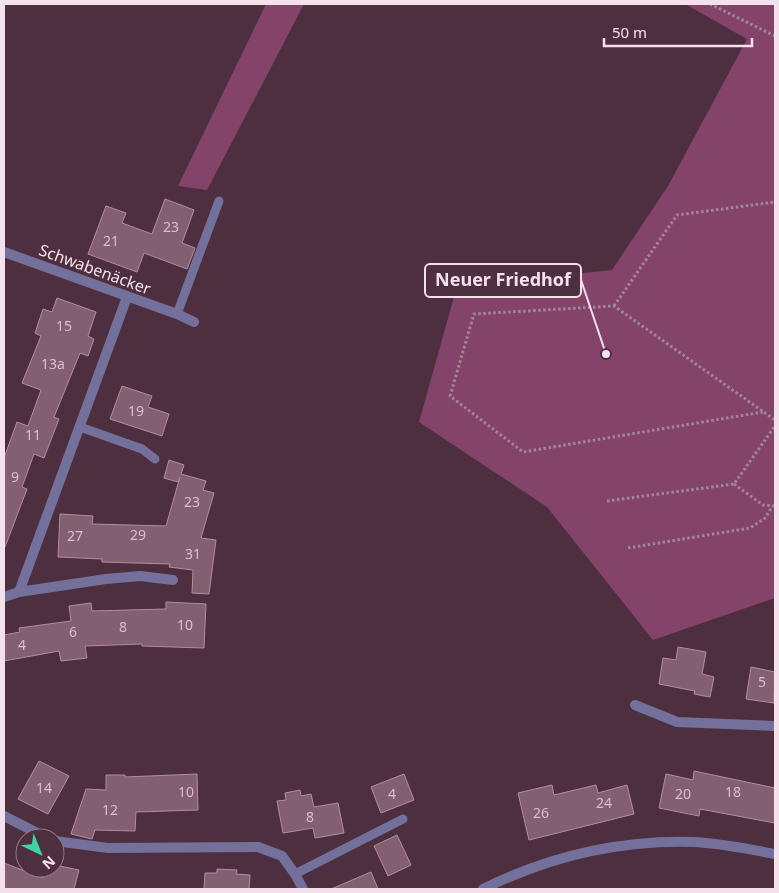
<svg xmlns="http://www.w3.org/2000/svg" width="779" height="893" font-family="'Noto Sans',sans-serif">
<style>
.green{fill:#844368}
.building{fill:#825f71;stroke:#b38ea1}
.lines{fill:none;stroke-linecap:round;stroke-linejoin:round}
.path{stroke:#a18795;stroke-width:3;stroke-dasharray:2.5 2.5;stroke-linecap:butt}
.service{stroke:#73719b;stroke-width:9}
.minor{stroke:#73719b;stroke-width:10}
.labels{text-anchor:middle;stroke-width:4;stroke-linejoin:round;paint-order:stroke}
.number-label{font-size:14px;fill:#d8c0cc}
.street-label{font-size:16px;fill:#f5e1eb;stroke:#4e2f40}
.leader{fill:none;stroke:#f5e1eb;stroke-width:2}
.callout-dot{fill:#f5e1eb;stroke:#4e2f40;stroke-width:2}
.callout{fill:#4e2f40;stroke:#f5e1eb;stroke-width:2}
.callout-label{font-size:18px;text-anchor:middle;font-weight:bold;fill:#f5e1eb}
</style>
<rect width="100%" height="100%" fill="#4e2f40"/>
<g class="green">
<polygon points="266,4 304,4 207,190 178,186"/>
<polygon points="685,4 775,4 775,598 653,640 547,507 419,422 457,286 612,270 668,186 747,39"/>
</g>
<g class="building">
<polygon points="165,199 194,210 182,243 195,248 187,269 144,253 137,272 88,254 106,206 126,213 122,223 152,234"/>
<polygon points="57,298 96,312 88,336 94,339 88,356 80,353 54,417 59,419 44,458 34,454 22,487 27,489 5,547 4,546 4,458 17,422 28,426 41,390 22,383 41,336 35,333 43,309 52,312"/>
<polygon points="122,386 152,396 148,407 169,414 162,436 110,419"/>
<polygon points="169,460 184,465 181,474 206,481 203,490 214,493 201,538 216,540 209,594 192,593 193,570 169,567 170,564 102,562 102,559 58,557 60,514 93,516 92,524 166,526 180,477 178,482 164,478"/>
<polygon points="166,602 206,604 204,648 142,646 142,644 85,646 87,658 61,661 59,651 4,661 4,635 20,632 19,628 71,621 69,606 91,603 92,611 166,609"/>
<polygon points="678,647 706,652 702,674 714,677 710,697 694,694 695,691 659,684 663,658 676,660"/>
<polygon points="751,667 775,672 774,703 746,699"/>
<polygon points="39,761 69,776 48,814 18,799"/>
<polygon points="694,771 775,788 775,823 700,809 699,816 659,808 666,774 693,780"/>
<polygon points="197,774 198,810 136,812 135,831 95,830 92,839 71,834 86,789 106,790 106,775 125,775 125,777"/>
<polygon points="404,774 414,800 381,813 371,787"/>
<polygon points="552,785 554,795 596,785 598,793 627,785 634,814 529,840 518,793"/>
<polygon points="300,790 301,796 311,794 314,807 338,803 344,833 315,838 313,828 283,833 277,801 286,800 285,793"/>
<polygon points="397,835 411,865 388,876 374,846"/>
<polygon points="4,863 43,878 45,868 55,868 55,865 79,870 74,889 4,889"/>
<polygon points="217,869 237,870 236,874 250,875 249,889 204,889 205,873 217,873"/>
<polygon points="371,872 378,889 331,889"/>
</g>
<g class="lines">
<g class="path">
<polyline points="710,4 775,36"/>
<polyline points="614,306 677,215 775,202"/>
<polyline points="763,412 523,452 450,396 474,314 614,306 775,420"/>
<polyline points="734,484 763,505 775,506"/>
<polyline points="607,501 734,484 775,426"/>
<polyline points="628,548 750,528 765,518 772,507"/>
</g>
<g class="service">
<polyline points="177,314 219,201"/>
<polyline points="80,427 142,449 155,459"/>
<polyline points="295,874 403,819"/>
</g>
<g class="minor">
<polyline points="4,252 177,314 194,322"/>
<polyline points="19,592 127,297"/>
<polyline points="4,597 19,592 106,579 140,576 173,580"/>
<polyline points="635,705 677,722 775,726"/>
<polyline points="4,816 47,838"/>
<polyline points="55,841 108,848 258,847 282,856 295,874 303,889"/>
<path d="M483 889C548 857 620 840 693 842 720 843 748 849 775 854"/>
</g>
</g>
<g class="labels">
<g class="number-label">
<text x="171" y="232">23</text>
<text x="111" y="246">21</text>
<text x="64" y="331">15</text>
<text x="53" y="369">13a</text>
<text x="136" y="416">19</text>
<text x="33" y="440">11</text>
<text x="15" y="482">9</text>
<text x="192" y="507">23</text>
<text x="138" y="540">29</text>
<text x="75" y="541">27</text>
<text x="193" y="559">31</text>
<text x="185" y="630">10</text>
<text x="123" y="632">8</text>
<text x="73" y="637">6</text>
<text x="22" y="650">4</text>
<text x="762" y="687">5</text>
<text x="44" y="793">14</text>
<text x="186" y="797">10</text>
<text x="733" y="797">18</text>
<text x="392" y="799">4</text>
<text x="683" y="799">20</text>
<text x="604" y="808">24</text>
<text x="110" y="815">12</text>
<text x="541" y="818">26</text>
<text x="310" y="822">8</text>
</g>
<g class="street-label">
<text transform="translate(95 269) rotate(20)" y="6">Schwabenäcker</text>
</g>
</g>
<path class="leader" d="M606 354L581 280"/>
<circle class="callout-dot" cx="606" cy="354" r="5"/>
<rect class="callout" x="425" y="264" width="156" height="33" rx="5"/>
<g class="callout-label">
<text x="503" y="286">Neuer Friedhof</text>
</g>
<rect width="779" height="893" fill="none" stroke="#f5e1eb" stroke-width="10"/>
<g transform="translate(40 853) rotate(137)"><circle r="24" fill="#4e2f40" stroke="#917684"/>
<path d="M0-4L9 19L0 12L-9 19Z" fill="#3fd4a2"/>
<text y="-8" font-size="14" font-weight="bold" text-anchor="middle" fill="#f5e1eb">N</text>
</g>
<path d="M604 38v8h148v-8" fill="none" stroke="#f5e1eb" stroke-width="2.5"/>
<text x="612" y="38" font-size="15" fill="#f5e1eb" stroke="#4e2f40" stroke-width="4" paint-order="stroke">50 m</text>
</svg>
